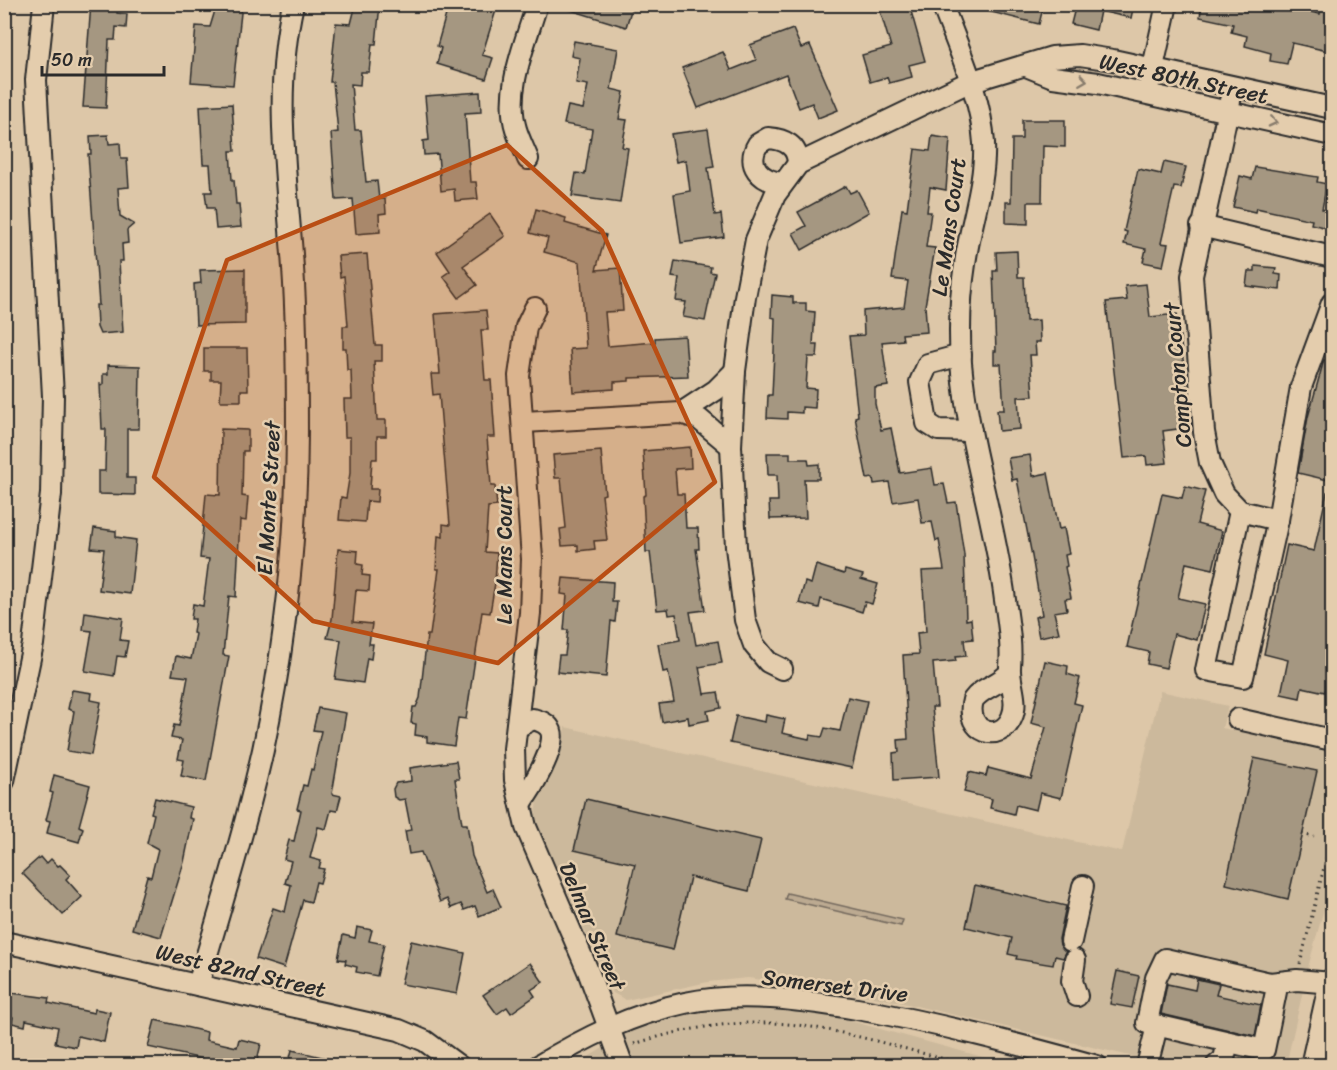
<svg xmlns="http://www.w3.org/2000/svg" width="1337" height="1070" font-family="Sriracha,sans-serif">
<style>
.built{fill:#ccb99c}
.green{fill:#bcaa91;stroke:#746a5e;stroke-width:1.5}
.building{fill:#a59781;stroke:#2b2b2b;stroke-width:1.5}
.lines{fill:none;stroke-linecap:round;stroke-linejoin:round}
.minor-casing{stroke:#2b2b2b;stroke-width:24}
.major-casing{stroke:#2b2b2b;stroke-width:28}
.path{stroke:#2b2b2b;stroke-width:3;stroke-dasharray:1.5 4.5;stroke-linecap:butt}
.minor{stroke:#e4cdad;stroke-width:20}
.major{stroke:#e4cdad;stroke-width:24}
.oneway{stroke:#887c6c}
.marked{fill:#b94e14;fill-opacity:0.2;stroke:#b94e14;stroke-width:4.5;stroke-linejoin:round}
.labels{text-anchor:middle;stroke-width:5;stroke-linejoin:round;paint-order:stroke}
.street-label{font-size:22px;fill:#2b2b2b;stroke:#e4cdad}
</style>
<rect width="100%" height="100%" fill="#ddc7a8"/>
<filter id="ink" filterUnits="userSpaceOnUse"><feTurbulence type="fractalNoise" baseFrequency=".0167" numOctaves="2"/><feDisplacementMap in="SourceGraphic" scale="12" xChannelSelector="R" yChannelSelector="G"/><feConvolveMatrix kernelMatrix="1 2 1 2 8 2 1 2 1" color-interpolation-filters="sRGB"/></filter>
<g filter="url(#ink)">
<g class="built">
<polygon points="1160,691 1228,706 1222,728 1332,752 1332,879 1309,964 1286,1065 1169,1065 899,1002 826,988 748,978 708,982 626,1000 613,993 535,819 537,799 552,774 562,747 565,727 1122,852"/>
<polygon points="722,1006 785,1007 825,1014 1012,1065 573,1066 632,1031 654,1020"/>
</g>
<polygon class="green" points="787,893 903,920 901,926 785,899"/>
<g class="building">
<polygon points="91,4 118,4 117,13 127,14 126,28 116,27 115,40 109,40 106,108 83,107"/>
<polygon points="217,4 242,4 233,85 191,82 196,26 210,27"/>
<polygon points="356,4 380,4 376,44 372,44 369,72 361,72 360,85 351,84 355,130 361,130 366,182 377,181 379,199 385,199 386,213 379,214 380,232 356,234 353,199 336,200 331,133 338,132 333,82 330,82 336,23 351,24"/>
<polygon points="449,4 498,4 482,55 493,58 486,79 437,64 441,48 437,46"/>
<polygon points="564,4 633,4 626,27 564,8"/>
<polygon points="878,4 909,4 925,61 909,65 912,77 889,83 887,77 870,82 862,55 891,47"/>
<polygon points="983,4 1044,4 1039,24 983,10"/>
<polygon points="1076,4 1134,4 1131,18 1100,11 1096,30 1071,24"/>
<polygon points="1202,4 1278,4 1320,14 1322,4 1332,4 1332,52 1292,43 1287,64 1270,61 1271,53 1245,46 1247,36 1231,32 1233,24 1200,17"/>
<polygon points="793,29 801,48 810,45 838,110 818,118 812,103 799,108 786,74 698,108 682,68 723,52 731,70 756,60 750,45"/>
<polygon points="574,41 618,49 611,89 624,92 619,119 627,120 622,147 628,148 620,203 572,196 576,173 585,174 592,129 564,124 568,106 583,109 588,85 576,83 580,58 571,56"/>
<polygon points="480,92 481,112 465,113 470,182 476,182 478,199 455,201 454,189 441,191 438,154 424,155 423,141 429,140 425,96"/>
<polygon points="232,104 235,151 230,151 232,180 234,180 236,204 239,204 241,227 216,229 214,208 207,208 205,192 212,192 210,164 203,164 200,106"/>
<polygon points="1022,120 1065,120 1065,147 1043,146 1042,202 1028,202 1028,224 1006,223 1006,202 1011,202 1012,139 1022,139"/>
<polygon points="708,129 714,167 708,168 715,215 721,214 724,237 681,243 674,194 690,191 686,160 676,162 671,134"/>
<polygon points="108,135 109,144 120,143 121,159 127,159 129,187 118,188 120,216 134,224 127,230 128,243 122,244 123,261 119,261 123,332 100,334 97,327 96,305 99,305 88,154 91,154 90,136"/>
<polygon points="932,136 950,139 946,190 930,187 927,212 931,212 926,247 935,248 925,306 927,332 902,334 903,340 882,342 888,386 875,388 875,404 881,430 891,428 900,473 932,468 935,485 944,484 948,503 956,502 964,555 966,620 971,619 973,639 964,640 966,656 955,657 956,661 933,663 937,707 932,707 939,777 894,780 893,753 899,752 898,740 908,739 903,655 919,654 917,633 926,632 922,571 944,570 939,540 936,541 932,522 922,523 918,498 893,502 889,482 874,484 873,478 867,479 855,417 858,416 849,336 864,335 863,311 904,307 908,281 892,279 902,209 907,210 915,149 930,151"/>
<polygon points="1164,162 1186,167 1181,188 1174,187 1161,243 1168,244 1163,266 1143,262 1146,249 1124,244 1127,232 1124,231 1138,169 1161,174"/>
<polygon points="1255,167 1318,177 1317,182 1327,184 1322,209 1332,212 1331,229 1311,224 1312,220 1256,208 1255,212 1233,207 1240,176 1252,179"/>
<polygon points="846,186 850,193 857,190 869,212 802,250 793,233 806,226 798,212"/>
<polygon points="536,209 566,218 565,223 606,235 596,270 620,268 623,311 605,312 608,346 655,342 655,338 685,336 688,376 629,378 629,381 614,382 614,389 573,392 570,349 586,348 580,262 544,252 548,238 530,233"/>
<polygon points="490,214 505,236 463,266 477,285 459,298 443,276 450,271 437,252"/>
<polygon points="1017,251 1018,277 1024,277 1026,321 1039,320 1040,342 1035,342 1036,355 1030,355 1033,396 1018,397 1020,429 999,431 997,410 1004,410 1001,364 994,364 994,351 996,351 993,271 997,271 996,252"/>
<polygon points="367,254 375,345 382,345 382,361 374,361 377,420 386,420 386,436 377,436 377,459 372,459 370,489 378,489 377,502 367,501 365,522 339,520 341,497 346,498 350,473 350,437 345,437 344,399 352,399 351,370 347,370 346,348 343,348 343,326 348,326 344,276 340,277 338,256"/>
<polygon points="675,261 711,267 710,272 715,273 705,321 683,317 686,302 676,301 679,278 672,277"/>
<polygon points="1255,266 1276,268 1275,274 1281,275 1280,290 1246,286 1248,271 1255,271"/>
<polygon points="245,269 245,324 196,325 194,284 201,283 200,270"/>
<polygon points="1146,284 1150,317 1177,314 1192,427 1163,431 1167,463 1147,465 1146,456 1124,458 1106,302 1127,300 1125,286"/>
<polygon points="772,295 793,297 793,303 806,303 806,311 815,312 813,345 818,345 817,357 808,357 806,388 816,389 815,408 802,407 802,413 787,412 787,419 767,418 768,395 772,395 774,352 775,318 771,317"/>
<polygon points="486,310 488,330 481,330 485,380 491,380 495,437 487,437 491,486 495,486 497,506 488,507 485,552 497,553 495,583 490,613 482,612 466,719 458,718 454,746 427,742 427,737 415,735 416,724 411,723 413,707 416,707 420,698 427,635 430,635 439,569 436,569 438,536 443,537 443,524 450,525 439,394 433,395 431,374 440,374 435,314"/>
<polygon points="204,348 247,348 248,390 241,390 241,401 220,401 221,380 211,380 211,371 204,371"/>
<polygon points="1324,360 1332,362 1332,481 1298,473 1308,417"/>
<polygon points="108,365 140,366 139,429 127,429 127,478 135,478 135,495 98,494 98,471 105,471 106,429 102,429 100,384 103,385 103,374 108,374"/>
<polygon points="221,429 248,430 248,451 243,451 242,496 248,497 246,521 240,520 236,597 229,596 223,655 229,656 206,781 181,776 184,760 178,759 182,740 171,738 174,725 179,726 188,677 172,675 176,656 191,659 196,634 193,633 195,619 191,619 193,604 203,606 209,559 200,558 206,494 220,495"/>
<polygon points="690,447 691,468 675,469 677,494 684,494 686,528 698,528 699,549 696,549 705,610 690,612 696,645 718,641 722,663 699,667 704,694 718,692 721,708 707,711 709,720 689,724 688,717 662,722 659,704 674,702 668,671 663,672 658,644 680,640 676,614 669,615 668,609 657,610 650,552 646,552 643,496 646,495 643,451"/>
<polygon points="601,451 605,494 602,495 607,540 594,541 595,549 578,551 578,545 562,546 560,529 566,528 561,478 555,478 553,455"/>
<polygon points="767,453 790,453 790,459 808,459 809,465 819,464 819,479 804,479 806,518 770,519 769,501 778,501 777,475 768,475"/>
<polygon points="1030,455 1033,476 1048,473 1059,529 1064,528 1069,554 1065,555 1067,566 1065,567 1071,598 1065,599 1067,610 1054,612 1059,633 1039,637 1035,617 1042,615 1032,556 1017,479 1012,480 1008,458"/>
<polygon points="1185,486 1205,491 1197,524 1222,531 1213,569 1186,563 1178,598 1205,604 1197,640 1174,634 1166,668 1147,664 1149,652 1127,647 1162,494 1182,498"/>
<polygon points="1327,492 1332,493 1332,658 1325,692 1302,687 1300,698 1281,694 1288,660 1264,654 1287,545 1314,551"/>
<polygon points="94,528 116,531 116,537 136,540 130,594 99,590 104,549 91,548"/>
<polygon points="338,549 358,551 357,564 363,565 362,575 370,576 369,591 356,590 353,622 372,624 369,644 373,644 371,659 367,658 363,683 335,679 341,640 327,638 332,619"/>
<polygon points="816,565 844,574 845,570 863,575 861,579 878,584 872,604 865,602 862,612 821,599 819,608 799,603 805,582 811,584"/>
<polygon points="563,578 613,582 612,602 617,602 615,622 611,621 606,677 557,672 559,655 565,655 568,630 564,630 567,595 561,594"/>
<polygon points="85,612 123,618 120,640 128,641 125,657 117,656 114,676 85,671 92,631 83,630"/>
<polygon points="1045,661 1068,666 1067,674 1080,678 1074,703 1082,705 1061,798 1040,793 1036,810 1016,805 1014,814 990,808 992,799 964,792 969,772 986,776 988,768 1031,779 1046,727 1031,723"/>
<polygon points="72,690 92,693 91,700 101,702 91,755 67,751 74,711 68,709"/>
<polygon points="848,697 867,701 852,768 730,743 736,716 765,722 766,715 785,719 782,733 809,739 810,735 822,737 825,728 840,731"/>
<polygon points="318,708 346,713 332,794 341,796 337,811 331,810 326,829 318,827 310,858 321,861 319,868 324,869 320,883 316,882 311,902 303,900 284,968 256,959 273,908 285,912 291,885 285,883 291,861 284,859 289,840 294,841 301,810 297,809 303,785 307,786 311,769 313,770 321,731 313,730"/>
<polygon points="1254,758 1317,771 1288,899 1226,884"/>
<polygon points="456,761 459,779 455,779 462,824 467,824 472,856 487,892 493,889 501,907 479,916 475,906 464,910 461,904 451,908 447,899 440,902 421,852 409,854 405,831 411,830 405,799 399,800 394,797 393,789 396,783 411,781 410,768"/>
<polygon points="54,775 90,785 79,826 83,828 79,842 47,833 50,821 46,820 53,793 50,792"/>
<polygon points="155,798 191,807 189,818 193,819 184,862 161,937 132,929 147,876 151,877 158,849 147,843 154,814 151,813"/>
<polygon points="586,799 761,840 749,891 690,877 673,950 617,937 635,864 574,850"/>
<polygon points="40,857 46,864 51,859 58,866 60,865 70,875 66,879 82,897 63,915 22,873"/>
<polygon points="975,885 1066,906 1059,939 1060,945 1066,952 1063,958 1055,956 1053,965 1016,959 1017,956 1008,954 1012,938 966,927"/>
<polygon points="357,927 372,930 369,941 384,944 377,976 356,972 357,967 345,964 346,960 338,959 343,935 355,938"/>
<polygon points="411,941 465,953 457,994 401,984"/>
<polygon points="530,963 543,982 531,990 535,996 511,1013 507,1007 497,1014 483,995"/>
<polygon points="1117,971 1139,976 1132,1008 1110,1004"/>
<polygon points="1197,979 1219,984 1216,995 1261,1005 1255,1036 1161,1014 1167,984 1195,990"/>
<polygon points="4,992 49,998 48,1003 94,1013 95,1009 110,1012 104,1042 78,1036 76,1047 55,1043 58,1027 26,1020 25,1026 12,1023 13,1017 4,1015"/>
<polygon points="155,1020 207,1032 206,1040 237,1047 239,1039 261,1044 256,1065 215,1065 216,1062 148,1047"/>
<polygon points="292,1050 335,1060 334,1065 288,1065"/>
</g>
<g class="lines">
<g class="minor-casing">
<g id="minor">
<path d="M942 4C958 48 981 96 984 143 986 184 970 224 965 264 960 296 959 331 961 363 968 444 995 520 1005 600 1008 622 1012 644 1010 667 1009 683 1019 701 1012 717 1001 744 964 733 973 700 983 686 999 686 1010 672"/>
<polyline points="1026,66 1053,77 1098,83 1332,135"/>
<polyline points="1150,81 1167,4"/>
<polyline points="1233,87 1192,276 1204,432 1210,463 1224,494 1240,511 1278,520"/>
<path d="M528 159C524 149 519 139 516 129 504 90 526 42 537 4"/>
<path d="M782 183C761 181 745 165 758 144L768 138C785 139 798 146 798 164"/>
<polyline points="1201,226 1332,257"/>
<polyline points="535,308 526,327 519,376 532,559 530,613 514,749 515,780 526,827 588,971 623,1066"/>
<polyline points="961,355 928,364 920,382 927,423 938,430 971,431"/>
<polyline points="681,413 716,390 735,371"/>
<polyline points="524,422 681,413 699,419 731,446"/>
<polyline points="1240,511 1206,670 1243,677 1278,520 1301,387 1332,303"/>
<polyline points="782,669 768,662 754,645 745,620 736,547 731,446 735,371 745,297 756,240 775,195 798,164 969,82 1052,57 1080,55 1113,60 1332,108"/>
<polyline points="1238,719 1332,740"/>
<path d="M517 727 533 719C540 721 548 723 551 731 557 747 530 791 521 804"/>
<polyline points="4,781 33,644 51,494 53,396 36,80 44,4"/>
<polyline points="1071,941 1083,886"/>
<polyline points="4,942 399,1030 425,1041 459,1066"/>
<polyline points="1075,960 1072,981 1077,996"/>
<polyline points="1278,982 1264,1050 1147,1023 1156,978 1165,959 1270,983 1297,980 1332,983"/>
<path d="M198 985C221 907 245 829 263 750 285 646 297 538 297 432 297 377 297 323 293 268 287 180 273 92 293 4"/>
<path d="M538 1066C584 1038 632 1014 685 1003 742 991 800 1000 857 1009 938 1023 1017 1044 1097 1066"/>
<polyline points="1147,1066 1157,1026"/>
<polyline points="1216,1066 1224,1059 1228,1042"/>
</g>
</g>
<g class="major-casing">
<polyline id="major" points="1313,1066 1332,981"/>
</g>
<g class="path">
<polyline points="1302,834 1314,837"/>
<polyline points="1300,964 1332,835"/>
<path d="M634 1044C690 1026 752 1017 811 1027 865 1036 918 1053 972 1066"/>
<polyline points="589,1066 603,1059"/>
</g>
<use href="#minor" class="minor"/>
<use href="#major" class="major"/>
</g>
<defs><path id="oneway-chevron" d="M-2-3.5L2.5 0L-2 3.5" fill="none" stroke-width="1.6" stroke-linecap="round" stroke-linejoin="round" transform="scale(1.5)"/></defs>
<g class="oneway">
<use href="#oneway-chevron" transform="translate(1083 80) rotate(8)"/>
<use href="#oneway-chevron" transform="translate(1273 122) rotate(13)"/>
</g>
</g>
<path class="marked" d="M507 145 602 231 715 482 498 663 313 621 154 477 227 260Z"/>
<g class="labels">
<g class="street-label">
<text transform="translate(1184 78) rotate(12)" y="8">West 80th Street</text>
<text transform="translate(948 227) rotate(-82)" y="8">Le Mans Court</text>
<text transform="translate(1177 375) rotate(-95)" y="8">Compton Court</text>
<text transform="translate(268 498) rotate(-87)" y="8">El Monte Street</text>
<text transform="translate(504 555) rotate(-90)" y="8">Le Mans Court</text>
<text transform="translate(593 926) rotate(67)" y="8">Delmar Street</text>
<text transform="translate(241 970) rotate(13)" y="8">West 82nd Street</text>
<text transform="translate(835 985) rotate(7)" y="8">Somerset Drive</text>
</g>
</g>
<rect width="1337" height="1070" fill="none" stroke="#e4cdad" stroke-width="24"/>
<rect x="12" y="12" width="1313" height="1046" fill="none" stroke="#2b2b2b" stroke-width="2" filter="url(#ink)"/>
<path d="M42 66v9h122v-9" fill="none" stroke="#2b2b2b" stroke-width="3"/>
<text x="51" y="66" font-size="18" fill="#2b2b2b" stroke="#e4cdad" stroke-width="4.5" paint-order="stroke">50 m</text>
</svg>
